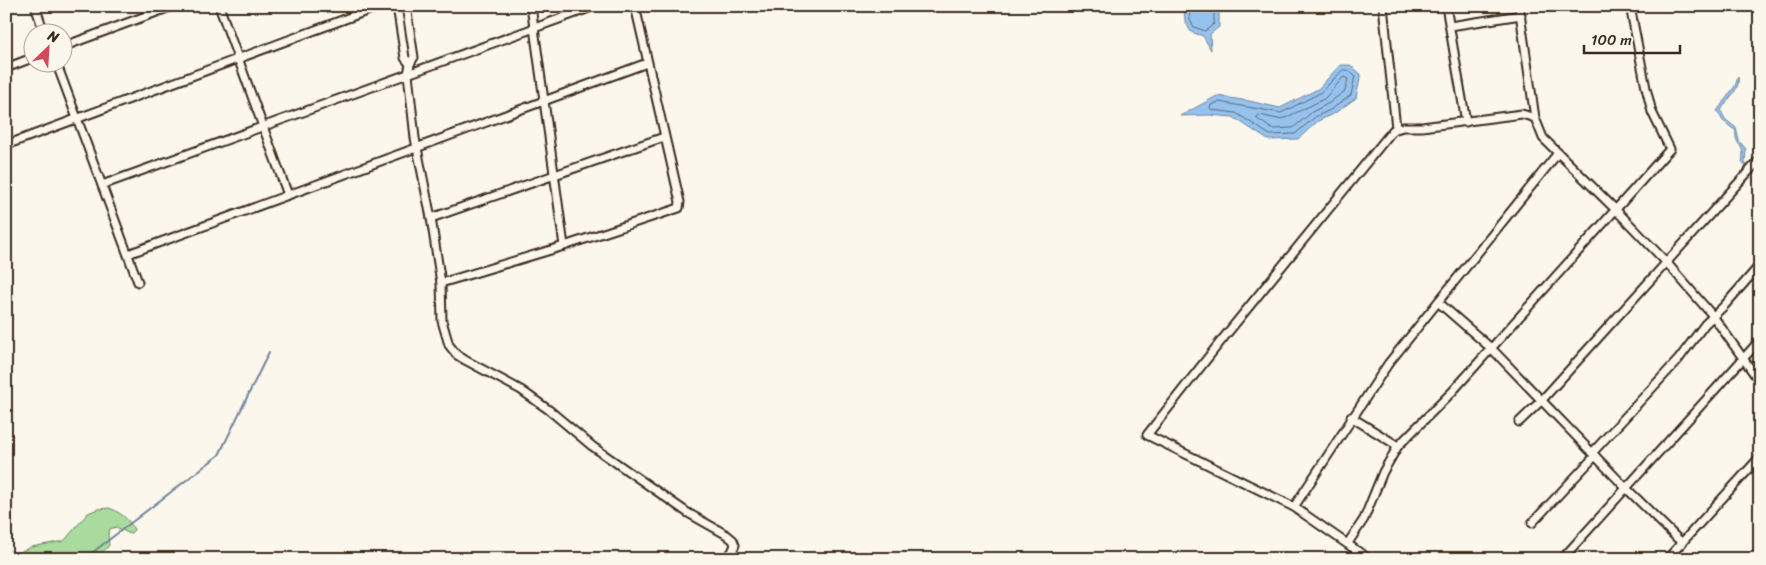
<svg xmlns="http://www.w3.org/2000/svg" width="1766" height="565" font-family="Sriracha,sans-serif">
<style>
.green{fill:#a8db9d;stroke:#72825e}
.water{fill:#95c2ef;stroke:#71859b}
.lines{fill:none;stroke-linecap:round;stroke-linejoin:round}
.shore{stroke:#5f6772;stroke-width:1}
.stream{stroke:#71859b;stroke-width:2}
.minor-casing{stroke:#3b2a1e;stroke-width:11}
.minor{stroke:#fbf7ec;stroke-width:7}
</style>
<rect width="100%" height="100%" fill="#fbf7ec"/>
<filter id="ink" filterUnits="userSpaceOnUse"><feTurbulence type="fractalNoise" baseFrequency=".02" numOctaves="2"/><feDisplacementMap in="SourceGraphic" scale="10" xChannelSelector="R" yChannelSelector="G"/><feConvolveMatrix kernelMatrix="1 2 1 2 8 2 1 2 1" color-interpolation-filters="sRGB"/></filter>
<g filter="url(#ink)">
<path class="green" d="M109 508C119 511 131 521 134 530L130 534 116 527 110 529 108 534 109 545C102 557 88 556 76 554L71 559H6V549L16 554 31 547 64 541 88 513 98 509Z"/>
<g class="water">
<polygon points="1184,6 1223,6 1219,13 1219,27 1210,34 1211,50 1203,36 1191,32 1185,21"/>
<polygon points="1340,65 1350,65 1361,74 1356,98 1335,113 1318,121 1298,139 1268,140 1233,117 1209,115 1180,116 1217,96 1249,101 1280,108 1318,89"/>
<path d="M1738 77C1741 91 1725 100 1721 111L1725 119 1736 128 1739 141 1746 149 1745 163 1748 166 1746 167 1742 162C1746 143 1734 147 1736 131L1723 121 1717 111 1735 86Z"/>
</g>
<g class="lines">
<g class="shore">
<polyline points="1189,6 1190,20 1194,27 1205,31 1214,24 1214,12 1217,6"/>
<polygon points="1343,70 1348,70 1355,76 1351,95 1332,109 1315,117 1295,134 1270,135 1236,113 1212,110 1210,108 1211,105 1219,102 1281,113 1320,93"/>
<polygon points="1344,77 1348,79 1345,91 1329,103 1312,112 1293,128 1272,129 1256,118 1259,115 1278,119 1285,118 1324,99"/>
</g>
<polyline class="stream" points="84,559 219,455 269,352"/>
<g class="minor-casing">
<g id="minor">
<polyline points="35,6 44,32"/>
<polyline points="219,6 288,195"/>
<polyline points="397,6 405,58 410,64"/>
<polyline points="406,6 414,57 410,64 408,74 415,138 431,218 441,283 442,321 449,345 457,355 465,360 521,390 549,410 592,446 688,513 727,535 733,540 735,545 732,552 725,559"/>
<polyline points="531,6 564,246"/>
<polyline points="1383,6 1396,128"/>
<polyline points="1446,6 1466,122"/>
<polyline points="1519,6 1535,118 1543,138 1615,209 1667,263 1713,316 1760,382"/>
<polyline points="1584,6 1594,6"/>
<polyline points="1450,26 1521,15"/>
<polyline points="62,47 173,6"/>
<polyline points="56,62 138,282"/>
<polyline points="6,68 32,58"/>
<polyline points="6,145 380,6"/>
<polyline points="102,185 595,6"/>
<polyline points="431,218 664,137"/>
<polyline points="128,254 647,63"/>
<polyline points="441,283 564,246 679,208 680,202 635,6"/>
<polyline points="1438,302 1492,349 1626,488 1682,543"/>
<polyline points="1351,417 1398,446"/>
<polyline points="1519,422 1542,400 1760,159"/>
<polyline points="1592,453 1678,360 1705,324 1724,306 1760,265"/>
<polyline points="1294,507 1388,364 1558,153"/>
<polyline points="1532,523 1595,456"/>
<polyline points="1348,543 1364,519 1383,472 1398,446 1452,392 1670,149 1652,112 1646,88 1630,6"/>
<polyline points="1369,559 1294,507 1147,435 1221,341 1393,130 1403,127 1422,127 1522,114 1535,118"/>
<polyline points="1562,559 1760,340"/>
<polyline points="1667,559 1760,457"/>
</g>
</g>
<use href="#minor" class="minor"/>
</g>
</g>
<rect width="1766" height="565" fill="none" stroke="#fbf7ec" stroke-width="25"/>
<rect x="12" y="12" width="1741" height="540" fill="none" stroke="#3b2a1e" stroke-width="2" filter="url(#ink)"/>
<g transform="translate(48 48) rotate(25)"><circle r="24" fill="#fbf7ec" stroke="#aea59a"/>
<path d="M0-4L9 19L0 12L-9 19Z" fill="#d1495b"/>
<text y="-8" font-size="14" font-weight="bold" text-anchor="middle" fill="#3b2a1e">N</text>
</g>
<path d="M1584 45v8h96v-8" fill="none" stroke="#3b2a1e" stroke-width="2.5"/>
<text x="1591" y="45" font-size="15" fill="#3b2a1e" stroke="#fbf7ec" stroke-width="4" paint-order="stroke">100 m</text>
</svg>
